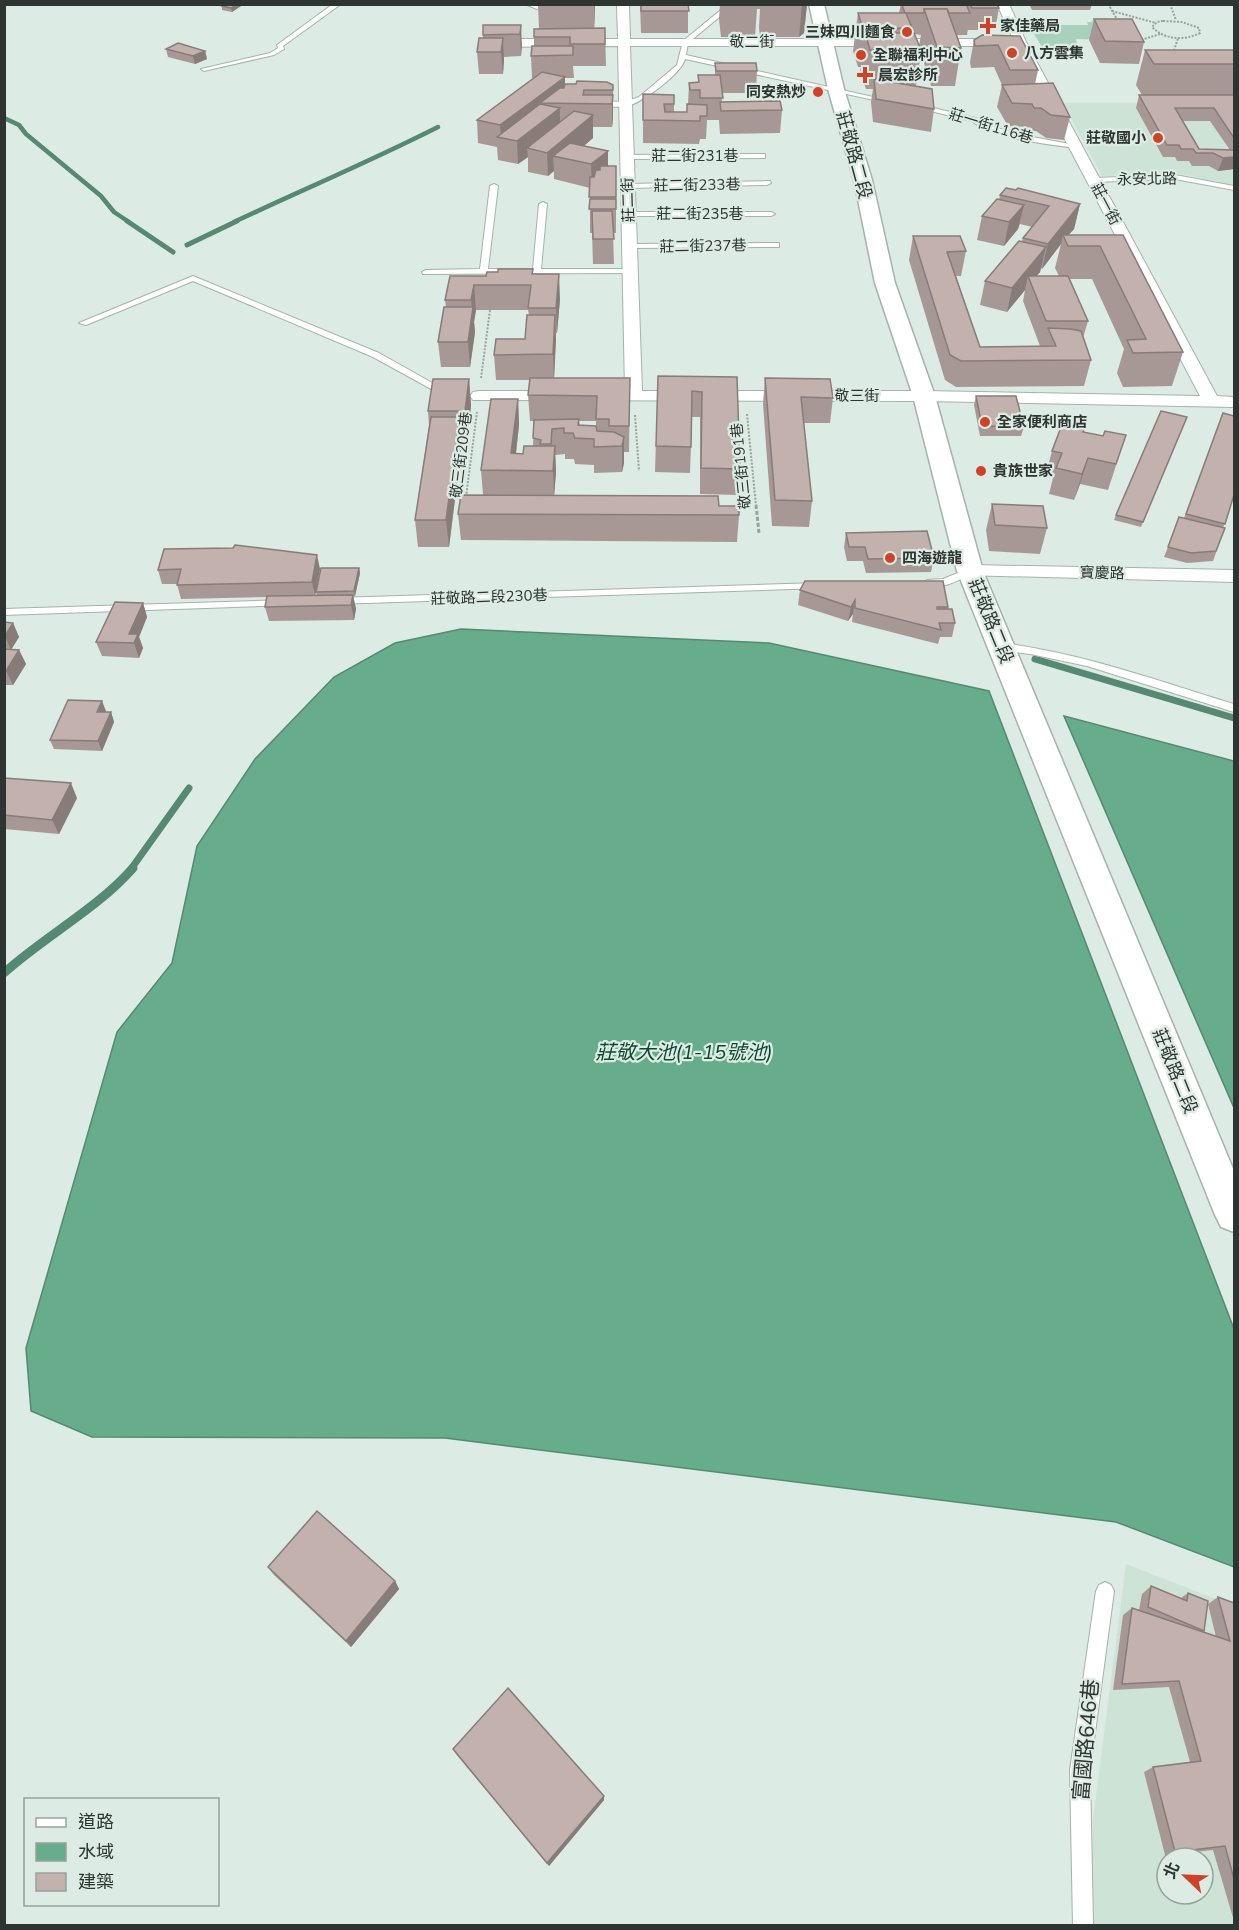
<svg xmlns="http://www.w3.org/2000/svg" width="1239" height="1930" font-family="'Nunito Sans','Noto Sans TC',sans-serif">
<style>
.built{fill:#cce3d6;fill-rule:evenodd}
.green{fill:#a7d1bb}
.water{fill:#67ad8c;stroke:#568971;stroke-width:1.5}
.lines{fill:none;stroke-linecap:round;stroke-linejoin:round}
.stream-far3{stroke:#568971;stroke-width:4.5}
.stream-far2{stroke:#568971;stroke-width:5}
.stream-far1{stroke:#568971;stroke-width:7}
.stream{stroke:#568971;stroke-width:9}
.lane-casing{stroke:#a4b3ab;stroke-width:2}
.street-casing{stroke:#a4b3ab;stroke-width:2}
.secondary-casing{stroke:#a4b3ab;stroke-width:3}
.path-far1{stroke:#98a39d;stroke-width:2;stroke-dasharray:2 1.5;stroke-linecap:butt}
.path{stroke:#98a39d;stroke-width:3;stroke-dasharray:4 2;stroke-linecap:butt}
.lane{fill:#fff;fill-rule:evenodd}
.street{fill:#fff;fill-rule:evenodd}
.secondary{fill:#fff;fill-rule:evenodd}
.wall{fill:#a79895;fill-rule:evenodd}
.shaded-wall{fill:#887c79}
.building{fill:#c2b1ad;stroke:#887c79;stroke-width:1.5}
.poi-dot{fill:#ce4327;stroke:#dcebe3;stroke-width:2}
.labels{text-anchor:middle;stroke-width:4.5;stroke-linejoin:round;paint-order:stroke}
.far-poi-label{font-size:15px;font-weight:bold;fill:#2e3431;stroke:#dcebe3;text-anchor:start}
.far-street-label{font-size:15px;fill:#2e3431;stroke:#dcebe3}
.street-label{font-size:18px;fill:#2e3431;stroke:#dcebe3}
.water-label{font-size:20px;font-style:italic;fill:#104933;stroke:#dcebe3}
.near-street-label{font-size:21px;fill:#2e3431;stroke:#dcebe3}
</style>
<rect width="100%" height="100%" fill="#dcebe3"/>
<g class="built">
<polygon points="1063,103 1234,103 1234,185 1175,173 1102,176"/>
<path d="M1126 1564 1234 1606V1925L1094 1926 1091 1896 1093 1820ZM1167 1858H1203V1894H1167Z"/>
</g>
<polygon class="green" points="1106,18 1119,40 1076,39 1078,50 1043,49 1029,25 1088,25 1087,22 1092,22 1093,19"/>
<g class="water">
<polygon points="461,629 769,643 989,691 1234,1329 1234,1567 1116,1522 445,1438 92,1437 31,1411 26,1348 117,1032 172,963 197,846 255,759 334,677 395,643"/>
<polygon points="1064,716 1234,761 1234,1108"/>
</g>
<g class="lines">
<g class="stream-far3">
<polyline points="4,118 19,125 26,134 101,196 114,212 129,222"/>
<path d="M234 222C302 190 371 161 438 127"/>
</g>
<g class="stream-far2">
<polyline points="127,221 173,252"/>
<polyline points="187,245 237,221"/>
</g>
<g class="stream-far1">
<polyline points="1035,659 1234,718"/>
<polyline points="131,869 189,788"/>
</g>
<path class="stream" d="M4 973C45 936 97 909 133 868"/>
<g class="lane-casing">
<g id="lane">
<polygon points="333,4 341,4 283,46 284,49 274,55 204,71 201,69 270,53 278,48 277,45"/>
<polygon points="525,4 546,4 537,9"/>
<path d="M728 4H735L688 43 686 55 891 101 888 103 685 59C682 73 642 103 627 106 616 108 603 106 593 104L595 101 625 102 639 97 677 65 683 41Z"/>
<path d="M916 104 976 118 983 124 1022 135 1080 146 1076 148C1048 144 993 139 972 121L914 107Z"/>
<polygon points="762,154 765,154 765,158 627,159 623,157 627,155"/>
<polygon points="1175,175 1234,186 1234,190 1175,179 1094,182 1090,180 1094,178"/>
<polygon points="770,181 771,183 767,185 628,188 624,186 628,184"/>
<polygon points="494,184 498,186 488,269 533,269 539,204 543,202 547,204 541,269 630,269 634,271 630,273 423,274 422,272 426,270 480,269 490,186"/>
<polygon points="629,212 771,212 775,214 771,216 626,216 625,214"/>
<polygon points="776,243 779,243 779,247 630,248 626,246 630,244"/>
<polygon points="193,276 379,353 452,394 444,396 373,357 193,281 86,325 79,323"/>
<path d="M970 568 974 569V573C960 579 936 594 922 583L927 580 943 579Z"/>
<polygon points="818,583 823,586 822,588 336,604 331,601 336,598"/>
<polygon points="284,600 289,603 288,605 4,615 4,609"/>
<path d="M1002 643C1082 653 1158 681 1234 704V712L1087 666 1030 654 998 650V644Z"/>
<polygon points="1105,1582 1111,1585 1114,1591 1090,1770 1093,1926 1073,1926 1070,1770 1096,1591 1099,1585"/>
</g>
</g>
<g class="street-casing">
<g id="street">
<path d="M617 4H629L630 39H1013L997 4H1009L1026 42 1217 396 1234 397V407L924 401 473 400 470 396 473 392 479 391H625L618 46 487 47 481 43 487 39H618ZM1014 43 1200 396 924 391H642L630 46H1009Z"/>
<polygon points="970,565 1234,570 1234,582 963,575 960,571 963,567"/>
</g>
</g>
<g class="secondary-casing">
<polygon id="secondary" points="809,4 824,4 844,89 872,180 895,283 935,396 983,571 1234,1171 1234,1232 1221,1227 1215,1215 957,571 913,396 875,283 854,180 828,89"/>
</g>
<g class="path-far1">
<polyline points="1112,4 1110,7 1118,21"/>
<polyline points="1170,4 1176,20"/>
<polyline points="1112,11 1156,23"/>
<path d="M1163 21 1182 22 1199 28 1200 33C1184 41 1165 40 1152 27L1157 22Z"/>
<polyline points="1138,41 1160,34"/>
<polyline points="1173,54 1178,38"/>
<polyline points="481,378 490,310"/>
<polyline points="747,414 756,506"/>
<polyline points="635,415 639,471"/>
<polyline points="466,497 477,412"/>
</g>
<polyline class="path" points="756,505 759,533"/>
<use href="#lane" class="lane"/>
<use href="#street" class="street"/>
<use href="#secondary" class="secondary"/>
</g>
<g class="wall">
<polygon points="224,4 244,4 232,12 222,10 222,6"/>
<polygon points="538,4 595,4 594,28 605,28 606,66 573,66 574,78 565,78 565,85 613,85 613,118 612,127 593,127 593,138 584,146 608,166 616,166 616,233 613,233 614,264 593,264 592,233 590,233 590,188 554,179 554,171 548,176 528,172 528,157 518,164 498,160 497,147 478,143 477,120 534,78 532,78 531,56 534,46 534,37 539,29"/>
<polygon points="640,4 688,4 688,33 641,33"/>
<polygon points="720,4 807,4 804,33 799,37 760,37 759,28 760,9 757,9 755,37 721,37 719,19"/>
<path d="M901 4H997L999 8 995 30H968V29L967 35H957L961 48 955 86H931L921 53 916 86 934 109 931 132 873 122 871 102 873 89H866L860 72 861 67H858L853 51 858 13H899ZM915 34 921 35 919 45Z"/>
<polygon points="1029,4 1092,4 1090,10 1032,10"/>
<polygon points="1094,19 1144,42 1139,64 1100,63 1089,40"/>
<polygon points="521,25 521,56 504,57 503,74 479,74 477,52 483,38 483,35"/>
<polygon points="982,35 1038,70 1035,84 1070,117 1064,140 1046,138 1036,131 1029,131 1027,127 1008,126 997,107 1002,85 994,67 971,68 970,62 974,40"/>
<polygon points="166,49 205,51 207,59 195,64 168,57"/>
<path d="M1145 50H1234V169L1218 171 1209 166H1192L1189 161H1177L1175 157H1163L1136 108 1139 95H1142L1136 85ZM1182 121H1210L1230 150 1199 149Z"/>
<polygon points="715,63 757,71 756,93 722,93 722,102 782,110 780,133 720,134 719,120 707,120 706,139 700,139 699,144 643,143 643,94 674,95 674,112 687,112 688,104 689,83 698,82 698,75 715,75"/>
<path d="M1000 195 1080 204 1074 229 1068 235H1123L1183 352 1172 386 1123 387 1117 373 1124 349 1092 279H1070L1088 321 1083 338 1091 360 1084 386 956 387 945 380 909 260 913 236 966 251 961 276H956L980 347 1040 346 1023 301 1025 290 1007 312 980 305 985 281 1022 241 1023 238 1032 227 1020 224 1018 229 1004 246 977 240 982 216 999 200ZM1061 244 1055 268 1059 276H1036L1040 272 1041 268 1042 269Z"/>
<path d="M533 274 560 299 557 333H556L554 378H630L629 452H624V463L622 472 594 473V465L575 464 574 459H565V454L555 455 556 472 554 495 719 506 739 515 737 542 461 540 458 514 483 495 481 470 518 399 519 425 516 453 523 454 533 446 534 421H530L528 395 530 380H496L494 355 525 339 529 315 528 310H476L474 322 475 332 470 367H441L438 342 446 307 445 300 486 276ZM579 421H596V428L580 425Z"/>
<polygon points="658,376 737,377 740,469 738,495 700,494 700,417 692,417 690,473 655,472"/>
<polygon points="765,378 833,398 830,423 804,423 812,501 809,527 772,526 763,404"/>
<polygon points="469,379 471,405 468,436 462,436 462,443 449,547 418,547 415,520 429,425 428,411"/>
<polygon points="976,396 1024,427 1021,436 980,436 974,405"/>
<polygon points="1223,413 1234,495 1223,528 1225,528 1213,561 1187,563 1164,557 1168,547 1184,518"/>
<polygon points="1187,417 1141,527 1114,520 1116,515"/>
<polygon points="1084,432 1103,436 1126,435 1108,490 1080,484 1074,500 1049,494 1053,478 1045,477 1052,451"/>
<polygon points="992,504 1047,528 1040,554 989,551 986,530"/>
<polygon points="846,533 934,558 931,572 866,573 863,561 847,561 844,547"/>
<polygon points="359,568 360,573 355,596 353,596 356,609 354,620 269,621 265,607 267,597 181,599 177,584 162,584 158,570 320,569 315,596 317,596 316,592"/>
<polygon points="800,590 948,607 948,609 955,623 952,637 940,637 938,644 852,622 853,614 848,621 798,605"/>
<polygon points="143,603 147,617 139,637 143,648 139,658 102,656 96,642"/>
<polygon points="4,622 13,623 19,637 11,649 19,650 26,664 13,685 4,685"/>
<polygon points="106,711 105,712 111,712 114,722 102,751 54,749 50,740"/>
<polygon points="4,778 77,798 59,834 4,829"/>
<polygon points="268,1567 395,1581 399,1589 351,1647 274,1575"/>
<path d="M1151 1586 1181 1598 1188 1593 1208 1604 1218 1597 1234 1603V1921L1213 1850 1165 1855 1144 1772 1153 1767 1190 1762 1169 1687 1113 1690 1123 1615 1132 1608 1139 1610 1142 1594ZM1208 1604 1216 1637 1202 1632 1204 1631Z"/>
<polygon points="453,1749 604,1796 604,1800 549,1866 456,1754"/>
</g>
<g class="shaded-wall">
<polygon points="237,4 244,4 232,12 231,8"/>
<polygon points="594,4 595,4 594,34"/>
<polygon points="802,4 807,4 804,33 799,37"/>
<polygon points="521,25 522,47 521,56 520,34"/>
<polygon points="503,38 504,60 503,74 501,52"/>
<polygon points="205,51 207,59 195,64 193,56"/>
<polygon points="565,77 565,99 540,103 540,118 501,138 500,125"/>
<polygon points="613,85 613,118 612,127 612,104"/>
<polygon points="560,108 560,131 527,148 528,157 518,164 517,141"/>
<polygon points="593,115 593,138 568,159 553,156 554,171 548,176 547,153"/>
<polygon points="608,151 608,175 592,188 591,164"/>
<polygon points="1234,157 1234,169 1218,171 1223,158"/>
<polygon points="1080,204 1074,229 1065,239 1063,235 1061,244 1042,269 1048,244"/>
<polygon points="1024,205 1018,229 1004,246 1009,222"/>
<polygon points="1046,247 1040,272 1031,283 1028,276 1025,290 1007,312 1012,288"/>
<polygon points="559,274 560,299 557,333 556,308"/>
<polygon points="474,285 476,310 474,322 475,332 470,367 468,342 472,310 471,300"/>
<polygon points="555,315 556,340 554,380 553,354"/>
<polygon points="469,379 471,405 468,436 465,411"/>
<polygon points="518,399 519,425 514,470 511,453"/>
<polygon points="460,417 462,443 449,547 446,520"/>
<polygon points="624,437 624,463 622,472 622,446"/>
<polygon points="555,446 556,472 554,497 553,471"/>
<polygon points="1088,458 1080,484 1074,500 1082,474"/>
<polygon points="317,555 320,569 315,596 312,582"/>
<polygon points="359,568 360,573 355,596 354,591"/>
<polygon points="353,595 356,609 354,620 351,605"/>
<polygon points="855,600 853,614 848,621 851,607"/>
<polygon points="143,603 147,617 139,637 143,648 139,658 134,643 129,634"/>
<polygon points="13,623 19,637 11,650 5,636"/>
<polygon points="19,650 26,664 13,685 6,671"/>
<polygon points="102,701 106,711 101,722 97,712"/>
<polygon points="111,712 114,722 102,751 98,741"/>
<polygon points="71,783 77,798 59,834 52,820"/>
<polygon points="395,1581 399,1589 351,1647 346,1641"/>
<polygon points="604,1796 604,1800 549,1866 547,1863"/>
</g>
<g class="building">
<polygon points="224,4 237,4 231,8 222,6"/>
<polygon points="641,4 688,4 689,11 641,11"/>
<polygon points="934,4 966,4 970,13 949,13 947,9 924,9 924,13 905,13 902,5"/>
<polygon points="970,4 997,4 999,8 972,8"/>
<polygon points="924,9 947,9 961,48 937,47"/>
<polygon points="858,13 906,13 912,28 863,29"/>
<polygon points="1094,19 1132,19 1144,42 1105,41"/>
<polygon points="483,25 521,25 520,34 483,35"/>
<polygon points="605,28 605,44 570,44 570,37 534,37 534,29"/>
<polygon points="865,33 914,33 921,50 870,50"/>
<polygon points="982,35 1020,36 1038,70 1010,70 998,45 975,46 974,40"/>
<polygon points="479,38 503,38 501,52 477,52"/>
<polygon points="178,43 205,51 193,56 166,49"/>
<polygon points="532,46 573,46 573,55 531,56"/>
<polygon points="1145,50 1234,50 1234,64 1154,64"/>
<polygon points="715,63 756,63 757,71 716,71"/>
<polygon points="542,72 565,77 500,125 477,120"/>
<polygon points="698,75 720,75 723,98 700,98 700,90 690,90 689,83 699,82"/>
<polygon points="874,79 932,89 934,109 876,99"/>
<polygon points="577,81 607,82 613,85 613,90 584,90 583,95 613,95 612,104 540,103 560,88 564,88 565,84 576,84"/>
<polygon points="1053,83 1070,117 1051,115 1041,108 1034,108 1032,104 1012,103 1002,85"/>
<polygon points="643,94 674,95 674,104 664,104 665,112 687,112 687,104 707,105 707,116 700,116 700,121 643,120"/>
<polygon points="1139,95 1234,95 1234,138 1214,108 1175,108 1199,149 1234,150 1234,157 1223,158 1213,153 1196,153 1193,149 1181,149 1179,145 1167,145"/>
<polygon points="780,101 782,110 721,111 720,102"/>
<polygon points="540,104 560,108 517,141 497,137"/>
<polygon points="574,111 593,115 547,153 527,148"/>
<polygon points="570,143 608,151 591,164 553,156"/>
<polygon points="600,166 616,166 616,197 589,197 590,177 594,177 596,170 600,170"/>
<polygon points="1006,188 1016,190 1018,188 1080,204 1048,244 1023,238 1049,206 1000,195"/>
<polygon points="590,199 616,199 616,209 589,209"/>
<polygon points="997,199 1024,205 1009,222 982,216"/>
<polygon points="592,211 612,211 614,239 593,239"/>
<polygon points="1063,235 1123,235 1183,352 1133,353 1127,340 1146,339 1100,246 1068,246"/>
<polygon points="913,236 960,236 966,251 947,252 980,347 1056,346 1048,328 1070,329 1081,331 1091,360 961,361 950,355"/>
<polygon points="1019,241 1046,247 1012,288 985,281"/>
<polygon points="498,269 533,269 532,274 559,274 556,308 528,308 531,285 474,285 471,300 445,300 450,276 486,276 487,272 498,272"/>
<polygon points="1028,276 1068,276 1088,321 1046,321"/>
<polygon points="444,307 473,307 468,342 438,342"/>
<polygon points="527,315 555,315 553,354 494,355 496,339 525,339"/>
<polygon points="658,376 737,377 740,469 701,468 702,392 692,391 691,447 656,446"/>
<polygon points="530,378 630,378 629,426 609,426 609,419 596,419 597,396 528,395"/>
<polygon points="765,378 830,379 833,398 801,397 812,501 775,500"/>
<polygon points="433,379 469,379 465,411 428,411"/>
<polygon points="976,396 1016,396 1024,427 982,426"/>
<polygon points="491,399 518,399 511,453 523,454 524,446 555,446 553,471 481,470"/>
<polygon points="1161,411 1187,417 1143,522 1116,515"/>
<polygon points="1223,413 1234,416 1234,495 1225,524 1186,514"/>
<polygon points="431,417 460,417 446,520 415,520"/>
<polygon points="579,419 578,425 596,426 597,431 614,432 624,437 622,446 594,447 594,439 575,438 573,433 564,433 564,428 552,429 551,444 540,444 541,440 533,438 534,420"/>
<polygon points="1063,422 1085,427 1083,432 1103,436 1105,431 1126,435 1116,464 1088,458 1082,474 1056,468 1062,453 1052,451"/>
<polygon points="461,495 718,496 719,506 739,506 739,515 458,514"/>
<polygon points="992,504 1043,506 1047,528 995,525"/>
<polygon points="1179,517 1225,528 1216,551 1191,553 1168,547"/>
<polygon points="927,531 934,558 868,559 865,547 849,547 846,533"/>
<polygon points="235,545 317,555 312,582 177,585 181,569 158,570 164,549 233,548"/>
<polygon points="321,568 359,568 354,591 316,592"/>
<polygon points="805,581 943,581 948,607 937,607 937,609 952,609 955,623 939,623 941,630 855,608 855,600 851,607 800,590"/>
<polygon points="353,595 351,605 265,607 267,596"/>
<polygon points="115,602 143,603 129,634 138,634 134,643 96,642"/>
<polygon points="4,622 13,623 5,636 4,636"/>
<polygon points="4,649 19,650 6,671 4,671"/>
<polygon points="68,700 102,701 97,712 111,712 98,741 50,740"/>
<polygon points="4,778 71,783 52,820 4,815"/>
<polygon points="317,1511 395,1581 346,1641 268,1567"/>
<polygon points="1151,1586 1187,1601 1188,1593 1208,1601 1204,1631 1148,1607"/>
<polygon points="1218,1597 1234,1603 1234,1879 1225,1846 1175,1852 1153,1767 1201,1761 1179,1681 1122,1684 1132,1608 1230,1641"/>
<polygon points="508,1688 604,1796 547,1863 453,1749"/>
</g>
<g class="poi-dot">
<path d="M985 17h6v6h6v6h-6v6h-6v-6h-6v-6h6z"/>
<circle cx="907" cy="32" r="6"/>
<circle cx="1012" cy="53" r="6"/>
<circle cx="861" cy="55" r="6"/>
<path d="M862 66h6v6h6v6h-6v6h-6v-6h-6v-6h6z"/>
<circle cx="818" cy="92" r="6"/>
<circle cx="1158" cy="138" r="6"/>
<circle cx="985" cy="422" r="6"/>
<circle cx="981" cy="471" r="6"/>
<circle cx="890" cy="558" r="6"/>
</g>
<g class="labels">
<g class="far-poi-label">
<text x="1000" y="31">家佳藥局</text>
<text x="895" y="37" text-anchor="end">三妹四川麵食</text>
<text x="1024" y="58">八方雲集</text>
<text x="873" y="60">全聯福利中心</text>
<text x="878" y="80">晨宏診所</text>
<text x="806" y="97" text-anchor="end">同安熱炒</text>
<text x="1146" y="143" text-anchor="end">莊敬國小</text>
<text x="997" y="427">全家便利商店</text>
<text x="993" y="476">貴族世家</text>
<text x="902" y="563">四海遊龍</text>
</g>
<g class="far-street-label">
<text x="752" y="47">敬二街</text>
<text transform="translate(991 126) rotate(17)" y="5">莊一街116巷</text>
<text x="695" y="161">莊二街231巷</text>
<text transform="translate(1147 179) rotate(-1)" y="5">永安北路</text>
<text transform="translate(697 185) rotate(-1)" y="5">莊二街233巷</text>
<text transform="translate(628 200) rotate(-92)" y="5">莊二街</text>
<text transform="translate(1106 204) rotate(62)" y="5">莊一街</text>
<text x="700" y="219">莊二街235巷</text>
<text transform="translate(703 246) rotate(-1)" y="5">莊二街237巷</text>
<text x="857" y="401">敬三街</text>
<text transform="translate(461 455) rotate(-83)" y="5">敬三街209巷</text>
<text transform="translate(741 466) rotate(-96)" y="5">敬三街191巷</text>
<text transform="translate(1102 573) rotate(1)" y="5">寶慶路</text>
<text transform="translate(489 597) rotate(-2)" y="5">莊敬路二段230巷</text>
</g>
<g class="street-label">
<text transform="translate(854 155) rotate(75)" y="6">莊敬路二段</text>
<text transform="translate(991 621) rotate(68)" y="6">莊敬路二段</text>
<text transform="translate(1175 1071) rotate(68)" y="6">莊敬路二段</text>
</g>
<g class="water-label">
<text x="684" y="1059">莊敬大池(1-15號池)</text>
</g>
<g class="near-street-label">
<text transform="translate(1086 1740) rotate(-85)" y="7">富國路646巷</text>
</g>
</g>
<rect width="1239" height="1930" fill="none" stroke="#2e3431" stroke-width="12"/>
<rect x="24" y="1798" width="195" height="108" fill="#dcebe3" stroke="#96a29c" stroke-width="1.5"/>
<rect x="36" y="1818" width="30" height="9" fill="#ffffff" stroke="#96a29c" stroke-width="1.5"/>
<text x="78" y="1828" font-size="18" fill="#2e3431">道路</text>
<rect x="36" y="1843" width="30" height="18" fill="#67ad8c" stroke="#96a29c" stroke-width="1.5"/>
<text x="78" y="1858" font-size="18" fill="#2e3431">水域</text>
<rect x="36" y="1873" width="30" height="18" fill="#c2b1ad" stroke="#96a29c" stroke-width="1.5"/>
<text x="78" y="1888" font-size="18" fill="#2e3431">建築</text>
<g transform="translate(1185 1876) rotate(293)"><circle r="28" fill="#dcebe3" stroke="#96a29c" stroke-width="1.5"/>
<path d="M0-4.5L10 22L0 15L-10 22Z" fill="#ce4327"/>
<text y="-9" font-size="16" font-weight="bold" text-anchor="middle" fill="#2e3431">北</text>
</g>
</svg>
